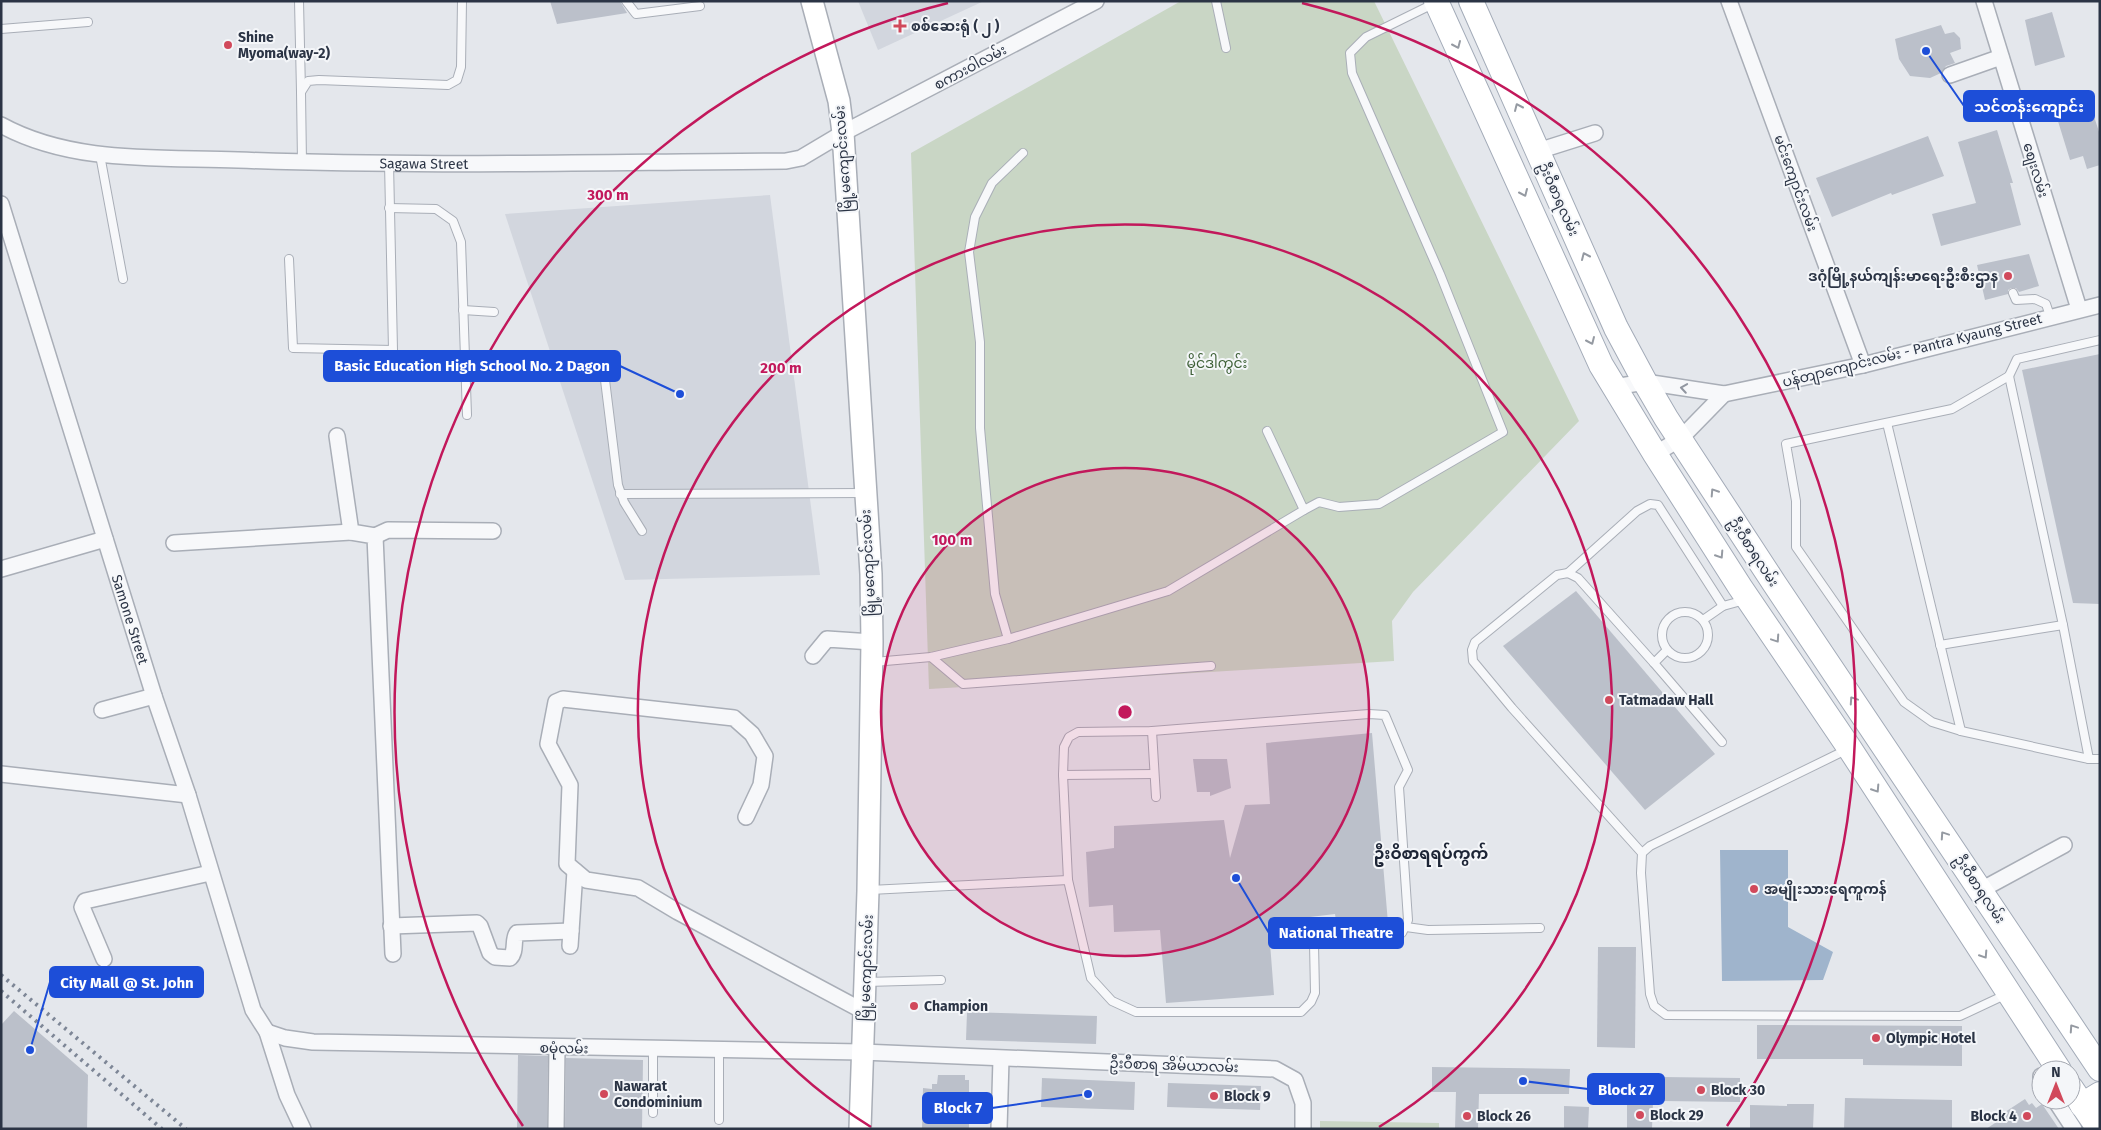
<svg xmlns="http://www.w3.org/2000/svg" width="2101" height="1130" font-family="'Fira Sans','Noto Sans Myanmar',sans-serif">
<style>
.built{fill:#d2d6de}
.green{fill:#c9d6c5}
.water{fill:#9fb4cc}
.building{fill:#bbc0ca}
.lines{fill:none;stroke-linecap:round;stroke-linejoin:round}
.service-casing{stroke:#a9aeb7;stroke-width:10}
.minor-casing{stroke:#a9aeb7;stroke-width:18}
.secondary-casing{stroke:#a9aeb7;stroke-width:24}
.primary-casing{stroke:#a3abb8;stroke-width:26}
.service{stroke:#f7f8fa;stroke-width:8}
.minor{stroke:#f7f8fa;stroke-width:15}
.secondary{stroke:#fff;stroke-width:21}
.primary{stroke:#fff;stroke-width:24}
.rail{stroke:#7d8696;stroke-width:4;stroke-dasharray:2.5 5;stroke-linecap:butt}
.oneway{stroke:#959aa2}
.oneway2{stroke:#9196a0}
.ring{fill:none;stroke:#c2185b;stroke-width:2.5}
.poi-dot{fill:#d1495b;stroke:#f4f6f9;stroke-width:2}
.labels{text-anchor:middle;stroke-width:4;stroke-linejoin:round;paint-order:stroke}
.poi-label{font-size:14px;font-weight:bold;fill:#2b3445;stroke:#f4f6f9;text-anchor:start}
.street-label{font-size:14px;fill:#2b3445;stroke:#f4f6f9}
.park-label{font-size:14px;fill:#3f6138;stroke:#f4f6f9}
.quarter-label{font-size:16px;font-weight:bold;fill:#1d2536;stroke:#f4f6f9}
.centre{fill:#c2185b;stroke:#f4f6f9;stroke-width:2.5}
.ring-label{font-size:15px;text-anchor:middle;font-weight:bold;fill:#c2185b;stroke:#f4f6f9;stroke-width:4;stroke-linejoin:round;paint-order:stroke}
.leader{fill:none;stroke:#1d4ed8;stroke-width:2}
.callout-dot{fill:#1d4ed8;stroke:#f4f6f9;stroke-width:2}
.callout{fill:#1d4ed8;stroke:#1d4ed8;stroke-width:2}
.callout-label{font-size:15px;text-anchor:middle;font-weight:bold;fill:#fff}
</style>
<rect width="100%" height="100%" fill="#e4e7ec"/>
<g class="built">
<polygon points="858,1 984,1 878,50"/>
<polygon points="770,195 820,575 625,580 505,214"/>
</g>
<g class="green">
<polygon points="1181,1 1374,1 1579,421 1413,592 1392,621 1394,661 929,689 911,153"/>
<polygon points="1320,1121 1439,1123 1439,1129 1320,1129"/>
</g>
<polygon class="water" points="1720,850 1788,850 1788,927 1833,952 1823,980 1722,981"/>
<g class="building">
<polygon points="550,1 620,1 627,13 557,24"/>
<polygon points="2052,12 2065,57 2035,66 2025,20"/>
<polygon points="1941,25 1945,34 1954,32 1960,38 1961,49 1950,53 1955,63 1946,66 1941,73 1930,78 1910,76 1899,59 1895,39"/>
<polygon points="2091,107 2100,135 2100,165 2087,169 2083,156 2070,160 2057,118"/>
<polygon points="1997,130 2013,183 2010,183 2021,225 1941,246 1932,214 1976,203 1958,142"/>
<polygon points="1928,136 1944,176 1892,195 1891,193 1832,217 1816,178"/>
<polygon points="2029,254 2039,286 2019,292 2016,288 2011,288 2008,290 2008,294 1985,300 1977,265"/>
<polygon points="2100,354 2100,604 2073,603 2022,370"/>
<polygon points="1576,591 1715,754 1645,810 1503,646"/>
<polygon points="1372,733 1388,923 1337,927 1335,914 1285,920 1287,942 1270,943 1274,995 1166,1003 1160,930 1114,932 1113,905 1089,907 1086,852 1114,848 1114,826 1224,820 1230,858 1245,805 1270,804 1266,743"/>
<polygon points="1193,759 1227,759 1231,788 1210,796 1210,792 1197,792"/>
<polygon points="1598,947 1636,947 1635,1048 1597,1047"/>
<polygon points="14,1011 88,1075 87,1129 1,1129 1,1025"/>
<polygon points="967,1012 1097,1016 1096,1044 966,1040"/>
<polygon points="1757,1025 1962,1026 1962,1066 1863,1065 1863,1059 1757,1059"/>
<polygon points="518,1055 548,1056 547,1129 517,1129"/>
<polygon points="566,1058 643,1060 642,1129 565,1129"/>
<polygon points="1432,1067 1570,1069 1569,1094 1479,1094 1478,1129 1455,1129 1456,1092 1432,1092"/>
<polygon points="938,1075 965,1075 965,1080 969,1080 969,1129 922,1129 923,1088 932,1089 932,1084 937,1084"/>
<polygon points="1662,1077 1740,1078 1740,1102 1662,1101"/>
<polygon points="1042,1078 1135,1082 1134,1110 1041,1107"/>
<polygon points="1168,1083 1261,1086 1260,1110 1167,1107"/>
<polygon points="1845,1098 1952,1100 1952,1129 1844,1129"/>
<polygon points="2025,1099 2029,1105 2032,1103 2036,1108 2042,1104 2059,1129 1986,1129 2004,1117 2002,1114"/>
<polygon points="1627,1101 1653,1101 1652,1129 1627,1129"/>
<polygon points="1787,1104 1814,1104 1813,1129 1750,1129 1750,1105 1787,1106"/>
<polygon points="1564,1106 1589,1107 1588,1129 1564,1129"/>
</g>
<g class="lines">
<g class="service-casing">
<g id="service">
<polyline points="299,1 301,92"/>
<polyline points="626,1 636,14 700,6"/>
<polyline points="1216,1 1226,48"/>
<polyline points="1,29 88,22"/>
<polyline points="100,155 123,279"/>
<polyline points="302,163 301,92 308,81 319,80 448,85 457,80 461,67 462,1"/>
<polyline points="389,208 436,209 453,221 461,242 467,415"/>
<polyline points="289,259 293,348 393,350 389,163"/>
<polyline points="2013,293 2016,300 2035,299 2046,304 2050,316"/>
<polyline points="463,310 494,312"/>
<polyline points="2100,340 2017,359 2009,376 1952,409 1786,444 1796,501 1796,547 1904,702 1932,722 1961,731 2089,759 2100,759"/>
<polyline points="2009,376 2063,625 2089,759"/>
<polyline points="605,380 618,485 624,502 642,531"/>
<polyline points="1887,423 1961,731"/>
<polyline points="1267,431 1304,510 1319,502 1339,507 1379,504 1503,432 1440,274 1352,73 1350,53 1366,37 1433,4"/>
<polyline points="620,494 865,493"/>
<polyline points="1568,573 1637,511 1650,504 1658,505 1723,606"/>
<circle cx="1685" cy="635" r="23"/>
<polyline points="1703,620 1723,606 1745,600"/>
<polyline points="1008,639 995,594 980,428 980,342 969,252 975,217 992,183 1023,153"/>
<polyline points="1940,645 2063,625"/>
<polyline points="1667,650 1654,663 1578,578 1568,573 1557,575 1475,642 1472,650 1473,661 1512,708 1642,853 1641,873 1650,994 1654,1006 1666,1015 1960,1016 2007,994"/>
<polyline points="931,657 963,684 1211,666"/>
<polyline points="874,662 931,657 1008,639 1168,591 1304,510"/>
<polyline points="1654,663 1722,742"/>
<polygon points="1369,714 1385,715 1408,770 1399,787 1408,920 1402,933 1325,937 1314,943 1315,993 1311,1002 1301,1012 1136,1012 1112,1001 1091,978 1068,880 1063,775 1064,747 1069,737 1078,732 1152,731"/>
<polyline points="1152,731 1156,797"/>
<polyline points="1063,775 1154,774"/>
<polyline points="1642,853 1650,846 1848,749"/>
<polyline points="870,890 1068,880"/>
<polyline points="1406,927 1428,930 1540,928"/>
<polyline points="866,982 941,980"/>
<polyline points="653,1049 653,1113"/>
<polyline points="719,1120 719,1050"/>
</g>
</g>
<g class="minor-casing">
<g id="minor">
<polyline points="1729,1 1863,365"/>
<polyline points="1984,1 2079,309"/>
<polyline points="1950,75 2001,57"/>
<path id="s1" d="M1 125C72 164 159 157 238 160 420 167 603 162 786 161L801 158 843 133 1096 1"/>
<polyline points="1538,151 1595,133"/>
<path id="s2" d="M1 204 154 696 188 795 253 1010 267 1032 287 1095 303 1129"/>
<polyline points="1614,387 1645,382 1724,394 1863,365 2100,305"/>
<polyline points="337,436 351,532 375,536 393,954"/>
<polyline points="1655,454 1680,439 1724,394"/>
<polyline points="375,536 388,530 493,531"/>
<polyline points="174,543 351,532"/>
<polyline points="1,569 105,539"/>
<polyline points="813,656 827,639 872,642"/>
<polyline points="102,710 154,696"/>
<polyline points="1,774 188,795"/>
<polyline points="746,817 761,785 765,756 752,734 734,718 563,699 556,702 548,744 570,785 567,864 586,880 638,888 678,912 865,1012"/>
<polyline points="1981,890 2064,845"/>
<path d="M391 926 477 923 480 926 490 953 495 957 510 958C517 951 512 940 517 933L571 931"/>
<polyline points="570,946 575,871"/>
<polyline points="104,959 82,907 85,901 210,873"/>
<polyline points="267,1032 285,1038 313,1042 862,1052 1275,1069 1295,1080 1303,1103 1303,1129"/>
<polyline points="2041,1076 2041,1078"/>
<polyline points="2055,1100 2074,1129"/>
<polyline points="556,1129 557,1048"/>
<polyline points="999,1129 1001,1059"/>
</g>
</g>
<g class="secondary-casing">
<polyline id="secondary" points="812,1 839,101 843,133 871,574 872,642 868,891 860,1129"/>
</g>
<g class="primary-casing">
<g id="primary">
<polyline points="1436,1 1601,365 1655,454 1740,587 1850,749 2059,1070"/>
<polyline points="1471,1 1616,328 1645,382 1666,418 1774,583 2100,1069"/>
<polyline points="2071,1088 2099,1129"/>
<polyline points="2082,1105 2100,1094"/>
</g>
</g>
<use href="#service" class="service"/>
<use href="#minor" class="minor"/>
<use href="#secondary" class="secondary"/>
<use href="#primary" class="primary"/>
<g class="rail">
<polyline points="1,975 186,1129"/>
<polyline points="1,991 162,1129"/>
</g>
</g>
<defs><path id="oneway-chevron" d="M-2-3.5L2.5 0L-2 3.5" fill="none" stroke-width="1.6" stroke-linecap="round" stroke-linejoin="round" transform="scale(1.25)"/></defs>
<g class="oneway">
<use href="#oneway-chevron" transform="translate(1457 45) rotate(66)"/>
<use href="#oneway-chevron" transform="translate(1518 107) rotate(-114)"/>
<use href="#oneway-chevron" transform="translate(1524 193) rotate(66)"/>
<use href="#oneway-chevron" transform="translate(1585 256) rotate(-114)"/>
<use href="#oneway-chevron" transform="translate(1591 341) rotate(66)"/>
<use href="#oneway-chevron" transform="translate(1714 492) rotate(-123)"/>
<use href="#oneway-chevron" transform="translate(1720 555) rotate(57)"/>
<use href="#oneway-chevron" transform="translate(1776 639) rotate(56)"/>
<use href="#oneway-chevron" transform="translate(1853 700) rotate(-124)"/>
<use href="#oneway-chevron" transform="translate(1876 789) rotate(57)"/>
<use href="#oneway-chevron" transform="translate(1944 835) rotate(-124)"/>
<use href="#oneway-chevron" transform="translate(1984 955) rotate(57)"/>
<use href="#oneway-chevron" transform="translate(2073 1028) rotate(-124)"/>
</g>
<use class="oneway2" href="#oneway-chevron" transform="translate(1684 388) rotate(-171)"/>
<circle cx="1125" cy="712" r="244" fill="#c2185b" fill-opacity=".12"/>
<g class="ring">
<circle cx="1125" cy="712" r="244"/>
<path d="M871 1127A487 487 0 1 1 1379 1127"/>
<path d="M523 1126A731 731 0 0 1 948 3M1302 3A731 731 0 0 1 1727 1126"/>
</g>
<g class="poi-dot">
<path d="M897.5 18.5h5v5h5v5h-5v5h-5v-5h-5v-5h5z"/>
<circle cx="228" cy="45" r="5"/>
<circle cx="2008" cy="276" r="5"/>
<circle cx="1609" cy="700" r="5"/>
<circle cx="1754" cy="889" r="5"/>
<circle cx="914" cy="1006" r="5"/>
<circle cx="1876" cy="1038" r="5"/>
<circle cx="1701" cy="1090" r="5"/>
<circle cx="604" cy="1094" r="5"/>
<circle cx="1214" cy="1096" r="5"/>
<circle cx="1640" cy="1115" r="5"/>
<circle cx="1467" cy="1116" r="5"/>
<circle cx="2027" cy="1116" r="5"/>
</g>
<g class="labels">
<g class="poi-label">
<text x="911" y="31">စစ်ဆေးရုံ ( ၂ )</text>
<text x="238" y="42">Shine<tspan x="238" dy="16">Myoma(way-2)</tspan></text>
<text x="1998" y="281" text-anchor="end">ဒဂုံမြို့နယ်ကျန်းမာရေးဦးစီးဌာန</text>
<text x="1619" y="705">Tatmadaw Hall</text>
<text x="1764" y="894">အမျိုးသားရေကူကန်</text>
<text x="924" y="1011">Champion</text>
<text x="1886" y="1043">Olympic Hotel</text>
<text x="614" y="1091">Nawarat<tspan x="614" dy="16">Condominium</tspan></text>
<text x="1711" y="1095">Block 30</text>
<text x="1224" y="1101">Block 9</text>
<text x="1650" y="1120">Block 29</text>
<text x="1477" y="1121">Block 26</text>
<text x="2017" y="1121" text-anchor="end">Block 4</text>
</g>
<g class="street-label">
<text transform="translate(970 67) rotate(-28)" y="5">စကားဝါလမ်း</text>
<text transform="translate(843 159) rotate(-94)" y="5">မြို့မကျောင်းလမ်း</text>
<text dy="5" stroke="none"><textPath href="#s1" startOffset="428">Sagawa Street</textPath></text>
<text transform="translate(2036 170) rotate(73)" y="5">စျေးလမ်း</text>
<text transform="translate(1796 183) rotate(70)" y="5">မင်းကျောင်းလမ်း</text>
<text transform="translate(1559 199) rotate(66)" y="5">ဦးဝီစာရလမ်း</text>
<text transform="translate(1912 350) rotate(-14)" y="5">ပန်တျာကျောင်းလမ်း - Pantra Kyaung Street</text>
<text transform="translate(1754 552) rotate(57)" y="5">ဦးဝီစာရလမ်း</text>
<text transform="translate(868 563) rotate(-93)" y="5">မြို့မကျောင်းလမ်း</text>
<text dy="5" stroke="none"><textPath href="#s2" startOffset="435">Samone Street</textPath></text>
<text transform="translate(1980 889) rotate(56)" y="5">ဦးဝီစာရလမ်း</text>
<text transform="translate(866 968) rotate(-88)" y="5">မြို့မကျောင်းလမ်း</text>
<text transform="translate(564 1048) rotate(1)" y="5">စမုံလမ်း</text>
<text transform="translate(1174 1065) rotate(2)" y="5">ဦးဝီစာရ အိမ်ယာလမ်း</text>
</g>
<g class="park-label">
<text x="1217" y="368">မိုင်ဒါကွင်း</text>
</g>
<g class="quarter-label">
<text x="1431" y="859">ဦးဝိစာရရပ်ကွက်</text>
</g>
</g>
<circle cx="1125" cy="712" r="8" class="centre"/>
<g class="ring-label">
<text x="608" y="200">300 m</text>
<text x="781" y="373">200 m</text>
<text x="952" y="545">100 m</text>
</g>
<path class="leader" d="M1926 51L1964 106M680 394L620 366M1236 878L1269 933M30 1050L50 982M1523 1081L1588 1089M1088 1094L992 1108"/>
<g class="callout-dot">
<circle cx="1926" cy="51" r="5"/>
<circle cx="680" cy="394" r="5"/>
<circle cx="1236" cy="878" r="5"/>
<circle cx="30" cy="1050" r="5"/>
<circle cx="1523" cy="1081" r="5"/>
<circle cx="1088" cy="1094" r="5"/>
</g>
<g class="callout">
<rect x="1964" y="91" width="130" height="30" rx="5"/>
<rect x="324" y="351" width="296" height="30" rx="5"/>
<rect x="1269" y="918" width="134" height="30" rx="5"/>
<rect x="50" y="967" width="153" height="30" rx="5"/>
<rect x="1588" y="1074" width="76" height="30" rx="5"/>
<rect x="923" y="1093" width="69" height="30" rx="5"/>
</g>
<g class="callout-label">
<text x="2029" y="112">သင်တန်းကျောင်း</text>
<text x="472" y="371">Basic Education High School No. 2 Dagon</text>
<text x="1336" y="938">National Theatre</text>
<text x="127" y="988">City Mall @ St. John</text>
<text x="1626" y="1095">Block 27</text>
<text x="958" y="1113">Block 7</text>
</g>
<rect width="2101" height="1130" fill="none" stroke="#2b3445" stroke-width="5"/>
<g transform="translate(2056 1085)"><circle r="24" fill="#f4f6f9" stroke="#a4a8b1"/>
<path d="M0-4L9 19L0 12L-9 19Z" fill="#d1495b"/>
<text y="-8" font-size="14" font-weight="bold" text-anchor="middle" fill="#2b3445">N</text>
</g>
</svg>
